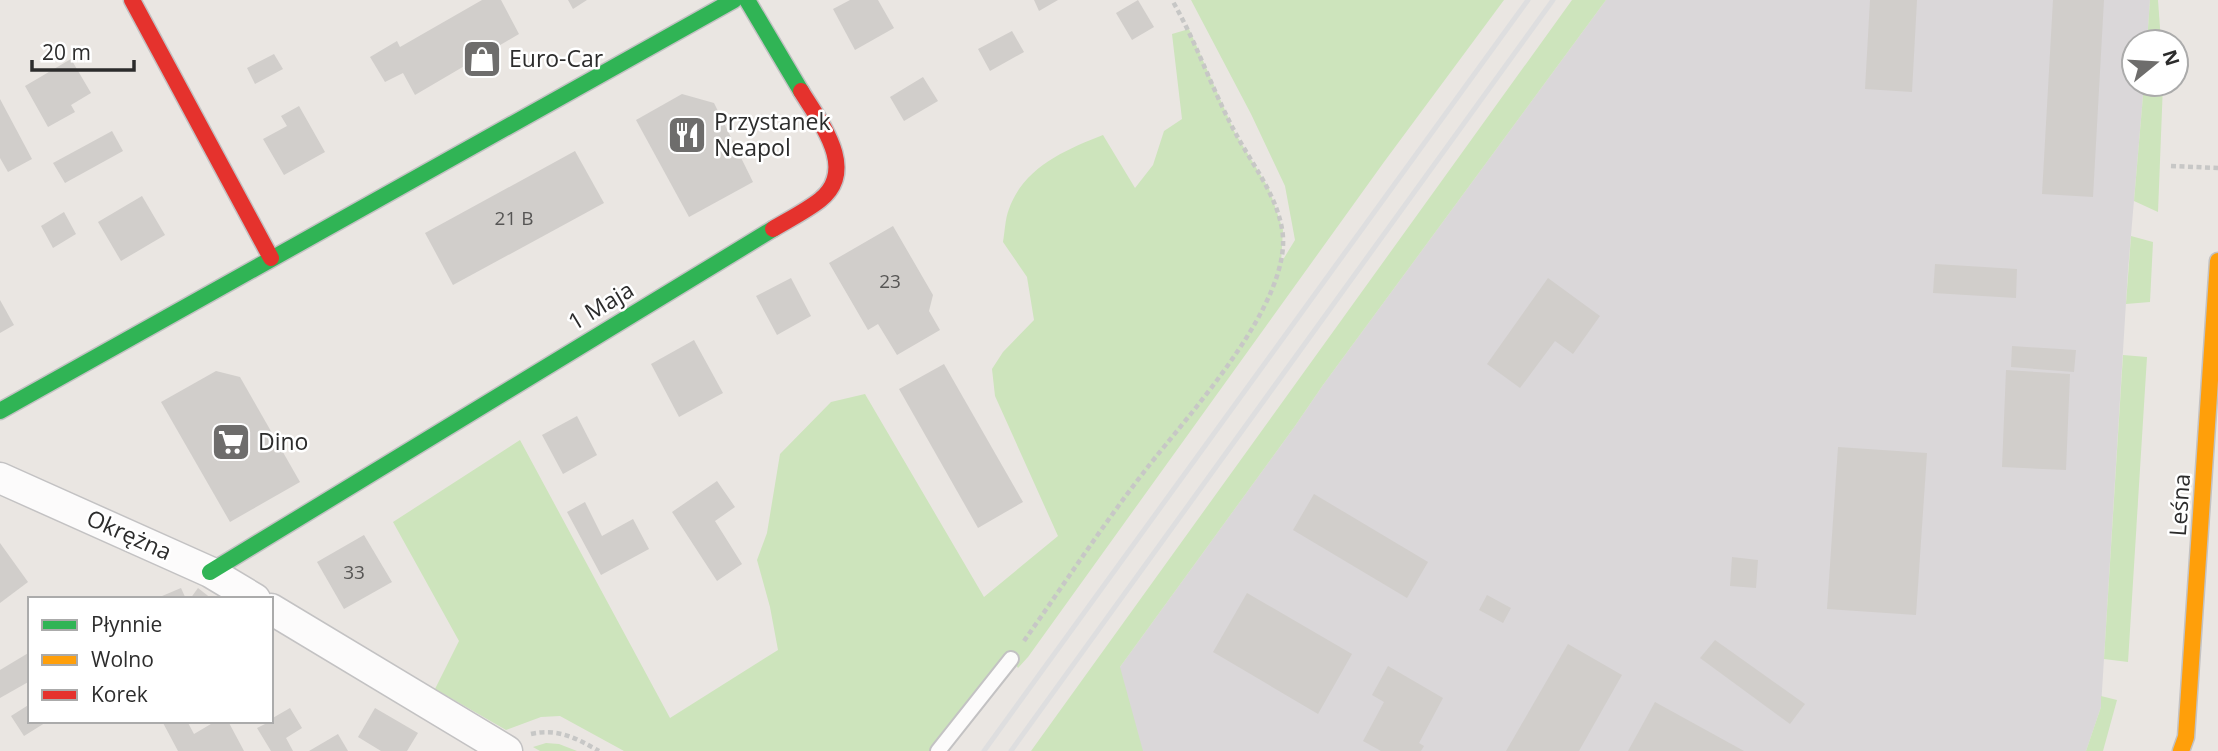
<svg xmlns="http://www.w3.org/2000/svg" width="2218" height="751" font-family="'Open Sans',sans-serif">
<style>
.industrial{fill:#dad7d9}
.green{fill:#cde4bc}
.building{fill:#d1cecb}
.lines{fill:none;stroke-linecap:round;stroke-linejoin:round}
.lane-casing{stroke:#c3c2c3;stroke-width:18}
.street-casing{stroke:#c3c2c3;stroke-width:33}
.fast-casing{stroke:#c3c2c3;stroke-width:19}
.slow-casing{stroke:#c3c2c3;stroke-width:19}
.jam-casing{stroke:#c3c2c3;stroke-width:19}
.path{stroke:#c7c7c6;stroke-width:4.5;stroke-dasharray:5 3.5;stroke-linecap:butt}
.lane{stroke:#fcfbfb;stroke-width:14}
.street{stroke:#fcfbfb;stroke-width:30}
.fast{stroke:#30b455;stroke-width:16}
.slow{stroke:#ff9f0a;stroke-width:16}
.jam{stroke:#e5322d;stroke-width:16}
.rail{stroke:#dededf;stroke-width:5}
.labels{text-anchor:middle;stroke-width:5;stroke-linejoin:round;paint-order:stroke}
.number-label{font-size:19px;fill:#565554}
.poi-label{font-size:23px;fill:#2c2c2c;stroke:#fff;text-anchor:start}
.street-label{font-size:23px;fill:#2c2c2c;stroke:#fff}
</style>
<rect width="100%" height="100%" fill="#eae6e2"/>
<polygon class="industrial" points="1606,0 2150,0 2147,42 2134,42 2134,84 2144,84 2128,270 2101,707 2086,751 1059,751 1295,426 1323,385"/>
<g class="green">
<path d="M1191 0H1504L1384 162 1028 657 1018 668 1012 659 938 751H624L560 716 541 717 506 730 435 689 459 641 393 522 520 440 670 718 778 650 770 607 757 560 767 533 780 454 831 402 865 394 984 597 1058 536 995 396 992 369 1003 352 1034 320 1027 277 1003 242C1005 231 1005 219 1009 209 1024 167 1065 150 1103 135L1135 188 1153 165 1164 131 1182 119 1172 34 1189 29 1235 133 1269 189 1283 230 1281 263 1295 240 1285 186 1251 114Z"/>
<polygon points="1572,0 1606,0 1323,385 1295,426 1120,667 1143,751 1031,751"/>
<polygon points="2150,0 2158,0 2161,42 2147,42"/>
<polygon points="2144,84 2163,84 2158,212 2134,201"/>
<polygon points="2131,236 2153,242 2150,302 2126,304"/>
<polygon points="2123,355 2147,357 2128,662 2104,659"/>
<polygon points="2101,696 2117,700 2103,751 2086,751 2101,707"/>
<polygon points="546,743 559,744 577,751 540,751 533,747"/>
</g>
<g class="building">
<polygon points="482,0 501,0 519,34 415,95 403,73 385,82 370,57 397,41 400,47"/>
<polygon points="568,0 587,0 573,9"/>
<polygon points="850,0 878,0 894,28 855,50 833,9"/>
<polygon points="1034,0 1058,0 1039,11"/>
<polygon points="1138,0 1154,27 1132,40 1116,13"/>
<polygon points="1870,0 1917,0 1912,92 1865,89"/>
<polygon points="2053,0 2104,0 2093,197 2042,194"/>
<polygon points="1012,31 1024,52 990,71 978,49"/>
<polygon points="274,54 283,69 255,84 247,68"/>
<polygon points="71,59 91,93 71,105 75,112 48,127 25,86"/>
<polygon points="923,77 938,101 904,121 890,97"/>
<polygon points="682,94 714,103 753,182 689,217 636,120"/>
<polygon points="0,99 32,159 8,172 0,158"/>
<polygon points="299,106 325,152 284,175 263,139 287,126 281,116"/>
<polygon points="112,131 123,151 65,183 53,163"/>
<polygon points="575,151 604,203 453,285 425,233"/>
<polygon points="142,196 165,235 121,261 98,222"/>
<polygon points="64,212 76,234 53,248 41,226"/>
<polygon points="893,226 933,295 929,311 940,330 897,355 878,324 868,330 829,263"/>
<polygon points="1935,264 2017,269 2016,298 1933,293"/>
<polygon points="791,278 811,316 777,335 756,296"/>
<polygon points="1548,278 1600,316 1573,354 1555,341 1520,388 1487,364"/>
<polygon points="0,300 14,325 0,333"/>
<polygon points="694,340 723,393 679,417 651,364"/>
<polygon points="2012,346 2076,350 2074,372 2011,367"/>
<polygon points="944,364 1023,502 978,528 899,389"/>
<polygon points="2006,370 2070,374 2066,470 2002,467"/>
<polygon points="216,371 240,377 300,482 230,522 161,402"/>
<polygon points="577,416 597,455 563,474 542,435"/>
<polygon points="1838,447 1927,453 1916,615 1827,609"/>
<polygon points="717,481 735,507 715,521 742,564 717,581 672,512"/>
<polygon points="1314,494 1428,562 1407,598 1293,530"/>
<polygon points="585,502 602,536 633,519 649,549 601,575 567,512"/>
<polygon points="364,535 392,582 344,609 317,562"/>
<polygon points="0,543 28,582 0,603"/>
<polygon points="1732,557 1758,560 1756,588 1730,586"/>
<polygon points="181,588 186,599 155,599"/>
<polygon points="198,588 212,599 190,599"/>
<polygon points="1247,593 1352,654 1318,714 1213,652"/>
<polygon points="1487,595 1511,608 1503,623 1479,610"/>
<polygon points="1715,640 1805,704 1790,724 1700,658"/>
<polygon points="1568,644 1622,675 1579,751 1506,751"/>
<polygon points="30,652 30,681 0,698 0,670"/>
<polygon points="1388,666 1443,698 1419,743 1424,746 1421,751 1381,751 1363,741 1384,702 1372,695"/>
<polygon points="1655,702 1744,751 1628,751"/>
<polygon points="30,704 30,721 48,721 24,736 11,716"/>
<polygon points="290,708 302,728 286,738 293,751 271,751 257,728 271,721 271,719"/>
<polygon points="375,708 418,733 407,751 381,751 358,737"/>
<polygon points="162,721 187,721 194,734 216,721 228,721 244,751 178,751"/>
<polygon points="338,734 348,751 309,751"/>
</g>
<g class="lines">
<g class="lane-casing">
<polyline id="lane" points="938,751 1011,659"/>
</g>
<g class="street-casing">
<g id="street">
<polyline points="0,478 210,572 255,599"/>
<polyline points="271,609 507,751"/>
</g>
</g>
<g class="fast-casing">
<g id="fast">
<polyline points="747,0 801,91"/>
<polyline points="0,411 734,0"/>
<polyline points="210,572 773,229"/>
</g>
</g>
<g class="slow-casing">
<polyline id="slow" points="2181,751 2186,737 2218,261"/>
</g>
<g class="jam-casing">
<g id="jam">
<polyline points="132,0 271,258"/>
<path d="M773 229C788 220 806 211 820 200 859 169 819 121 801 91"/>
</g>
</g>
<g class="path">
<polyline points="2171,166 2218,168"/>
<path d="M1024 641C1065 583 1104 523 1147 468 1189 414 1295 300 1282 229 1276 194 1252 164 1236 134 1212 90 1197 43 1172 0"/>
<path d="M531 734C558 728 576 738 599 751"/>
</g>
<use href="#lane" class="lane"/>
<use href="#street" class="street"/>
<use href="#fast" class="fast"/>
<use href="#slow" class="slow"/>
<use href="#jam" class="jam"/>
<g class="rail">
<polyline points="984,751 1528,0"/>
<polyline points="1011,751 1553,0"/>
</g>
</g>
<defs>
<g id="shop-square" transform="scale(2.0125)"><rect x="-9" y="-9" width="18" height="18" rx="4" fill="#6e6d6c" stroke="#fff"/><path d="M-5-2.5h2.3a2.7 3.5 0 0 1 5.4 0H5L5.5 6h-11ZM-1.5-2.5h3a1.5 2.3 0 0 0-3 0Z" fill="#fff"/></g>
<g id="restaurant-square" transform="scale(2.0125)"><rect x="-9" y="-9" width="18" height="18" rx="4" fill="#6e6d6c" stroke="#fff"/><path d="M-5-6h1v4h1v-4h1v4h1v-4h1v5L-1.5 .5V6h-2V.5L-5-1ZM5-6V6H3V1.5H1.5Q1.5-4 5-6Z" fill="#fff"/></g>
<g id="supermarket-square" transform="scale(2.0125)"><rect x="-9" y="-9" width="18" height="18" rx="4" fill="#6e6d6c" stroke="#fff"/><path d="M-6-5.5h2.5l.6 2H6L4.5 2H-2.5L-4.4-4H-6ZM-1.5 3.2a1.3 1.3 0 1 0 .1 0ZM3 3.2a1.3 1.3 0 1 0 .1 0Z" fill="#fff"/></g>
</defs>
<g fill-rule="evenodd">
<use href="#shop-square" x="482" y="59"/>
<use href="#restaurant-square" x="687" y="135"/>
<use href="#supermarket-square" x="231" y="442"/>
</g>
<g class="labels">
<g class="number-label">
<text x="514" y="225">21 B</text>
<text x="890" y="288">23</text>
<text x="354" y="579">33</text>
</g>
<g class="poi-label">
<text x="509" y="67">Euro-Car</text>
<text x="714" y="130">Przystanek<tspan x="714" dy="26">Neapol</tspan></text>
<text x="258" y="450">Dino</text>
</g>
<g class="street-label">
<text transform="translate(601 306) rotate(-31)" y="8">1 Maja</text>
<text transform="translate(2180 505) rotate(-86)" y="8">Leśna</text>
<text transform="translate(129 535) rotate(24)" y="8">Okrężna</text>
</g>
</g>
<rect x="28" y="597" width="245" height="126" fill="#ffffff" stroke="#ababab" stroke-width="2"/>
<rect x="42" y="620" width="35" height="10" fill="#30b455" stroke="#ababab" stroke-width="2"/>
<text x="91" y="632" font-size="21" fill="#2c2c2c">Płynnie</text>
<rect x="42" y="655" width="35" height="10" fill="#ff9f0a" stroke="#ababab" stroke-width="2"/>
<text x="91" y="667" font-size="21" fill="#2c2c2c">Wolno</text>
<rect x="42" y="690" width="35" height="10" fill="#e5322d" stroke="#ababab" stroke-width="2"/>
<text x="91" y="702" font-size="21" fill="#2c2c2c">Korek</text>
<g transform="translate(2155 63) rotate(72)"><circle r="33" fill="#ffffff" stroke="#ababab" stroke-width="2"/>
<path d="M0-5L12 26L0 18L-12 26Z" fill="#6e6d6c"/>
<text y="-10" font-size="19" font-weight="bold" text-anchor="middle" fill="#2c2c2c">N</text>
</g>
<path d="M32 60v10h102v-10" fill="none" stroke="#2c2c2c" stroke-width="3.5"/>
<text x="42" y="60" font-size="21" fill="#2c2c2c" stroke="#ffffff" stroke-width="5" paint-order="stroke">20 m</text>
</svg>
